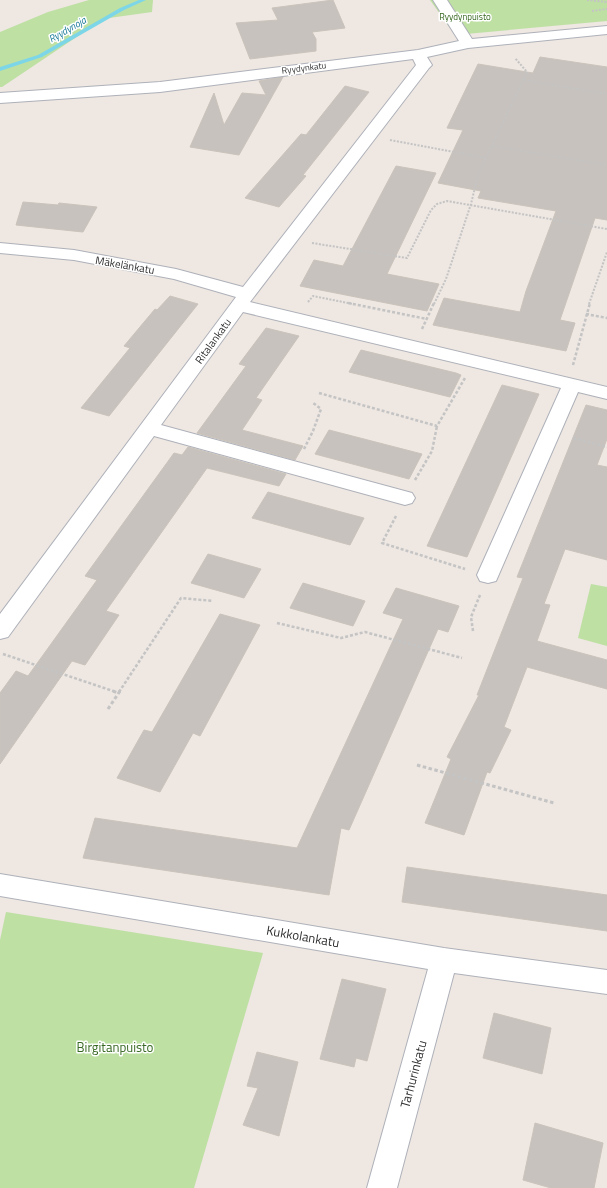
<svg xmlns="http://www.w3.org/2000/svg" width="607" height="1188" font-family="'Titillium Web',sans-serif">
<style>
.green{fill:#bee0a3}
.lines{fill:none;stroke-linecap:round;stroke-linejoin:round}
.stream{fill:#7dd6e7;fill-rule:evenodd}
.building{fill:#c7c2bd;stroke:#cac3bb}
.minor-casing{stroke:#aeb1b9;stroke-width:2}
.path-far2{stroke:#c4c4c4;stroke-width:2;stroke-dasharray:2 1.5;stroke-linecap:butt}
.path-far1{stroke:#c4c4c4;stroke-width:2.5;stroke-dasharray:3 2;stroke-linecap:butt}
.path{stroke:#c4c4c4;stroke-width:3;stroke-dasharray:3.5 2.5;stroke-linecap:butt}
.minor{fill:#fff;fill-rule:evenodd}
.labels{text-anchor:middle;stroke-width:3;stroke-linejoin:round;paint-order:stroke}
.far-park-label{font-size:9px;fill:#376821;stroke:#fff}
.far-street-label{font-size:9px;fill:#2e2e2e;stroke:#fff}
.far-water-label{font-size:10px;font-style:italic;fill:#177998;stroke:#fff}
.street-label{font-size:11px;fill:#2e2e2e;stroke:#fff}
.near-street-label{font-size:13px;fill:#2e2e2e;stroke:#fff}
.near-park-label{font-size:13px;fill:#376821;stroke:#fff}
</style>
<rect width="100%" height="100%" fill="#eee7e2"/>
<g class="green">
<polygon points="89,0 153,0 152,12 109,18 84,32 2,87 0,87 0,32 48,12"/>
<polygon points="430,0 607,0 607,21 455,35"/>
<polygon points="591,584 607,587 607,646 578,638"/>
<polygon points="6,912 263,953 194,1188 0,1188 0,940"/>
</g>
<g class="lines">
<polygon class="stream" points="139,0 146,0 124,10 42,57 0,71 0,67 38,55 120,8"/>
</g>
<g class="building">
<polygon points="333,0 345,28 312,32 316,39 316,51 250,59 236,23 278,20 272,8"/>
<polygon points="540,57 607,67 607,220 595,218 560,320 575,323 566,351 433,325 444,298 520,312 526,291 556,211 478,198 481,191 438,183 463,130 447,128 478,64 533,73"/>
<polygon points="283,77 239,155 190,147 214,93 224,125 242,93 266,95 259,81"/>
<polygon points="345,86 369,92 303,175 306,176 279,207 245,198 301,134 306,135"/>
<polygon points="396,166 436,173 387,274 439,284 427,311 300,286 314,260 343,266"/>
<polygon points="23,202 58,205 59,203 97,207 83,232 16,225"/>
<polygon points="170,296 198,304 109,416 81,408 130,348 124,346 155,309 157,310"/>
<polygon points="266,328 299,336 256,398 262,400 242,430 303,446 295,460 197,433 246,366 239,364"/>
<polygon points="361,350 456,373 461,375 450,397 349,372"/>
<polygon points="502,385 539,394 467,557 427,546"/>
<polygon points="586,405 607,410 607,439 597,465 607,467 607,560 565,549 544,604 550,605 537,641 607,660 607,689 527,667 504,727 511,730 490,773 487,772 464,835 425,823 451,759 447,757 479,695 477,695 523,578 517,577"/>
<polygon points="329,430 422,454 409,479 315,454"/>
<polygon points="188,447 286,474 279,486 207,468 106,611 119,615 85,665 72,661 0,764 0,693 16,671 28,676 97,580 85,576 174,453 182,455"/>
<polygon points="268,492 345,513 364,518 350,545 252,518"/>
<polygon points="208,554 261,569 244,598 191,583"/>
<polygon points="303,583 365,601 353,626 290,608"/>
<polygon points="396,588 459,606 448,632 438,629 349,830 341,828 329,895 83,858 95,818 297,848 403,619 383,613"/>
<polygon points="220,614 260,625 200,736 193,733 160,792 117,778 144,730 152,732"/>
<polygon points="407,867 607,895 607,931 402,902"/>
<polygon points="342,979 386,989 367,1061 356,1058 354,1067 320,1059"/>
<polygon points="494,1013 551,1028 542,1074 483,1058"/>
<polygon points="257,1052 298,1062 279,1136 243,1125 258,1088 247,1086"/>
<polygon points="535,1123 603,1143 594,1188 551,1188 523,1180"/>
</g>
<g class="lines">
<g class="minor-casing">
<g id="minor">
<polygon points="433,0 447,0 472,39 607,26 607,34 468,48 427,57 432,65 429,68 250,302 607,387 607,399 578,392 496,581 488,583 480,581 477,575 561,388 243,312 161,425 412,493 415,498 412,503 405,505 154,436 8,637 0,639 0,614 236,297 174,279 74,260 0,253 0,243 74,250 176,269 243,287 416,65 413,59 160,92 0,103 0,93 160,82 418,50 459,41"/>
<polygon points="0,874 444,948 607,970 607,994 454,973 397,1188 367,1188 428,969 0,896"/>
</g>
</g>
<g class="path-far2">
<polyline points="587,0 607,2"/>
<polyline points="592,11 607,9"/>
<polyline points="524,80 607,94"/>
<polyline points="390,140 486,158"/>
<polyline points="493,146 607,165"/>
<polyline points="312,243 407,258 431,210 437,204 447,201 607,229"/>
<polyline points="308,302 313,296 353,304"/>
<polyline points="434,304 446,279 471,204 478,175 527,72 515,58"/>
<polyline points="589,304 607,252"/>
</g>
<g class="path-far1">
<polyline points="348,303 427,319"/>
<polyline points="586,314 607,318"/>
<polyline points="422,329 434,303"/>
<polyline points="573,365 590,303"/>
<polyline points="319,393 437,426 465,378"/>
<polyline points="573,438 607,447"/>
<polyline points="304,449 313,431 321,409 313,403"/>
<polyline points="415,480 432,451 437,426"/>
<polyline points="396,516 382,543 465,569"/>
<polyline points="277,623 341,638 365,632 462,658"/>
<polyline points="473,631 471,617 480,595"/>
<polyline points="3,654 116,692"/>
<polyline points="119,692 181,598 213,601"/>
</g>
<g class="path">
<polyline points="113,691 118,693"/>
<polyline points="108,709 120,691"/>
<polyline points="417,765 554,803"/>
</g>
<use href="#minor" class="minor"/>
</g>
<g class="labels">
<g class="far-park-label">
<text x="465" y="20">Ryydynpuisto</text>
</g>
<g class="far-street-label">
<text transform="translate(304 68) rotate(-7)" y="3">Ryydynkatu</text>
</g>
<g class="far-water-label">
<text transform="translate(67 29) rotate(-30)" y="4">Ryydynoja</text>
</g>
<g class="street-label">
<text transform="translate(125 265) rotate(10)" y="4">Mäkelänkatu</text>
<text transform="translate(213 341) rotate(-54)" y="4">Ritalankatu</text>
</g>
<g class="near-street-label">
<text transform="translate(303 936) rotate(10)" y="5">Kukkolankatu</text>
<text transform="translate(413 1074) rotate(-75)" y="5">Tarhurinkatu</text>
</g>
<g class="near-park-label">
<text x="115" y="1052">Birgitanpuisto</text>
</g>
</g>
</svg>
